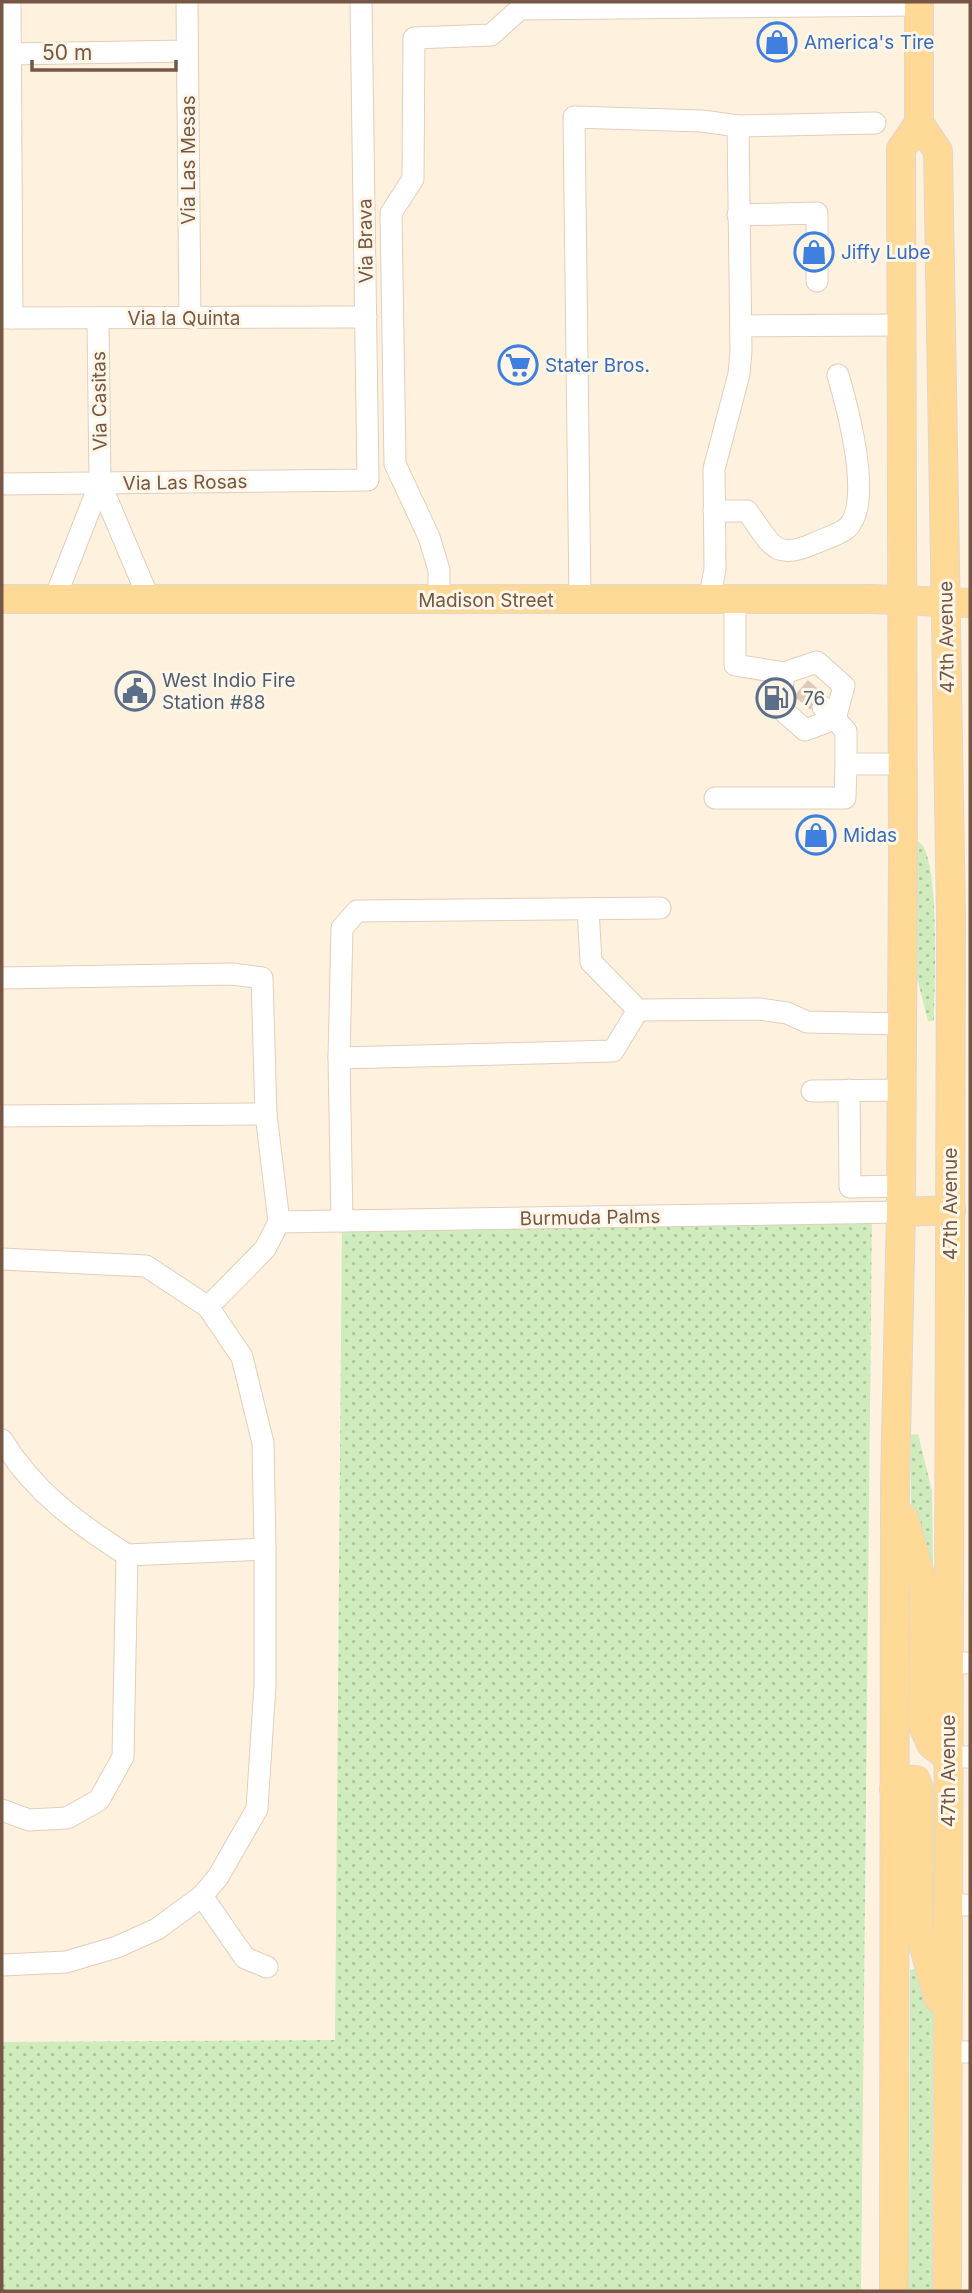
<svg xmlns="http://www.w3.org/2000/svg" width="972" height="2293" font-family="Inter,sans-serif">
<style>
.grass{fill:url(#grass-dots)}
.lines{fill:none;stroke-linecap:round;stroke-linejoin:round}
.minor-tunnel{stroke:#dccbb8;stroke-width:21;stroke-dasharray:21 10;stroke-linecap:butt}
.minor-casing{stroke:#e2ceba;stroke-width:23}
.major-casing{stroke:#ded7d2;stroke-width:30}
.minor{stroke:#fff;stroke-width:21}
.major{stroke:#ffd995;stroke-width:28}
.labels{text-anchor:middle;stroke-width:6;stroke-linejoin:round;paint-order:stroke}
.shop-label{font-size:19px;fill:#366cbe;stroke:#fff6e7;text-anchor:start}
.street-label{font-size:19px;fill:#765745;stroke:#fff6e7}
.service-label{font-size:19px;fill:#4e5e75;stroke:#fff6e7;text-anchor:start}
</style>
<defs>
<pattern id="grass-dots" width="8" height="8" patternUnits="userSpaceOnUse" patternTransform="scale(1.75)"><rect width="8" height="8" fill="#cfecbd"/><path d="M2 2h.1M6 6h.1" fill="none" stroke="#adc29b" stroke-width="1.8" stroke-linecap="round"/></pattern>
</defs>
<rect width="100%" height="100%" fill="#fef2df"/>
<g class="grass">
<path d="M919 842C941 855 934 992 934 1021H928L913 962 915 843Z"/>
<polygon points="872,1212 861,2291 2,2291 2,2042 335,2040 342,1221"/>
<polygon points="918,1434 932,1491 933,1564 926,1566 911,1506 910,1435"/>
<polygon points="921,1967 933,2011 932,2291 909,2291 910,1970"/>
</g>
<g class="lines">
<polyline class="minor-tunnel" points="801,688 823,707"/>
<g class="minor-casing">
<g id="minor">
<polyline points="10,2 12,318"/>
<polyline points="187,2 190,318"/>
<polyline points="10,54 187,51"/>
<polyline points="738,215 817,213 817,281"/>
<polyline points="2,318 366,317"/>
<polyline points="98,319 100,483"/>
<polyline points="741,326 902,325"/>
<polyline points="2,484 368,480 361,2"/>
<path d="M714 511H747C770 541 772 562 813 544 823 539 839 535 847 528 874 504 847 406 838 375"/>
<polyline points="55,598 100,483 149,599"/>
<polyline points="439,600 439,570 429,537 395,464 391,213 413,179 414,38 491,35 520,9 919,5"/>
<polyline points="580,600 574,117 702,121 738,126 875,123"/>
<polyline points="709,601 715,569 714,469 739,374 741,351 738,126"/>
<polyline points="735,601 735,665 784,673 780,708 805,730 835,719 846,731 846,764"/>
<polyline points="784,673 817,662 844,686 835,719 823,707"/>
<polyline points="715,798 845,798 846,764 903,764"/>
<polyline points="588,909 591,962 638,1010 760,1009 787,1013 807,1022 902,1024"/>
<polyline points="2,978 232,974 262,978 266,1114 279,1222 265,1249 208,1307"/>
<polyline points="339,1058 613,1051 638,1010"/>
<polyline points="849,1090 850,1187 901,1186"/>
<polyline points="812,1091 902,1090"/>
<polyline points="2,1116 266,1114"/>
<polyline points="342,1221 339,1058 342,928 357,911 660,908"/>
<polyline points="279,1222 901,1212"/>
<polyline points="2,1259 146,1266 208,1307 242,1357 263,1443 265,1549 265,1685 257,1809 218,1877 202,1896 157,1929 117,1947 66,1962 2,1965"/>
<path d="M2 1440C33 1491 77 1523 127 1555L123 1757 99 1800 67 1818 29 1820 2 1810"/>
<polyline points="127,1555 265,1549"/>
<polyline points="948,1663 970,1663"/>
<polyline points="948,1757 970,1757"/>
<polyline points="202,1896 245,1958 267,1967"/>
<polyline points="948,1905 970,1905"/>
<polyline points="948,2052 970,2052"/>
</g>
</g>
<g class="major-casing">
<g id="major">
<polyline points="919,2 919,123 938,151 951,918 947,2291"/>
<polyline points="2,599 870,599 970,603"/>
<polyline points="901,1212 951,1210"/>
<polyline points="904,1518 924,1588 923,1726 931,1744 948,1757"/>
<polyline points="894,1789 900,1779 916,1780 919,1789 919,1929 938,1998"/>
<polyline points="894,2291 895,1485 901,1212 903,861 901,149 919,123"/>
</g>
</g>
<use href="#minor" class="minor"/>
<use href="#major" class="major"/>
</g>
<defs>
<g id="shop-ring" transform="scale(2.0125)"><circle r="9.5" fill="#fff6e7" stroke="#3f7fe0" stroke-width="1.5"/><path d="M-5-2.5h2.3a2.7 3.5 0 0 1 5.4 0H5L5.5 6h-11ZM-1.5-2.5h3a1.5 2.3 0 0 0-3 0Z" fill="#3f7fe0"/></g>
<g id="supermarket-ring" transform="scale(2.0125)"><circle r="9.5" fill="#fff6e7" stroke="#3f7fe0" stroke-width="1.5"/><path d="M-6-5.5h2.5l.6 2H6L4.5 2H-2.5L-4.4-4H-6ZM-1.5 3.2a1.3 1.3 0 1 0 .1 0ZM3 3.2a1.3 1.3 0 1 0 .1 0Z" fill="#3f7fe0"/></g>
<g id="civic-ring" transform="scale(2.0125)"><circle r="9.5" fill="#fff6e7" stroke="#5c6f8a" stroke-width="1.5"/><path d="M-.6-6.5H3V-4.5H.6V-3L4-1V1h2V6H-6V1h2V-1L-.6-3ZM-1.2 2.5V6h2.4V2.5Z" fill="#5c6f8a"/></g>
<g id="fuel-ring" transform="scale(2.0125)"><circle r="9.5" fill="#fff6e7" stroke="#5c6f8a" stroke-width="1.5"/><path d="M-5.5-6h7V0h2V4h1.3V-2.5L3-4.5l.8-.8L6-3V5H2.5V1h-1V6h-7ZM-4.2-4.7v3.2H.2V-4.7Z" fill="#5c6f8a"/></g>
</defs>
<g fill-rule="evenodd">
<use href="#shop-ring" x="777" y="42"/>
<use href="#shop-ring" x="814" y="252"/>
<use href="#supermarket-ring" x="518" y="365"/>
<use href="#civic-ring" x="135" y="691"/>
<use href="#fuel-ring" x="776" y="698"/>
<use href="#shop-ring" x="816" y="835"/>
</g>
<g class="labels">
<g class="shop-label">
<text x="804" y="49">America's Tire</text>
<text x="841" y="259">Jiffy Lube</text>
<text x="545" y="372">Stater Bros.</text>
<text x="843" y="842">Midas</text>
</g>
<g class="street-label">
<text transform="translate(188 160) rotate(-90)" y="7">Via Las Mesas</text>
<text transform="translate(365 241) rotate(-91)" y="7">Via Brava</text>
<text x="184" y="325">Via la Quinta</text>
<text transform="translate(99 401) rotate(-91)" y="7">Via Casitas</text>
<text transform="translate(185 482) rotate(-1)" y="7">Via Las Rosas</text>
<text x="486" y="607">Madison Street</text>
<text transform="translate(946 637) rotate(-91)" y="7">47th Avenue</text>
<text transform="translate(950 1204) rotate(-90)" y="7">47th Avenue</text>
<text transform="translate(590 1217) rotate(-1)" y="7">Burmuda Palms</text>
<text transform="translate(948 1771) rotate(-90)" y="7">47th Avenue</text>
</g>
<g class="service-label">
<text x="162" y="687">West Indio Fire<tspan x="162" dy="22">Station #88</tspan></text>
<text x="803" y="705">76</text>
</g>
</g>
<rect width="972" height="2293" fill="none" stroke="#765745" stroke-width="7"/>
<path d="M32 60v10h144v-10" fill="none" stroke="#765745" stroke-width="3.5"/>
<text x="42" y="60" font-size="21" fill="#765745" stroke="#fff6e7" stroke-width="5" paint-order="stroke">50 m</text>
</svg>
